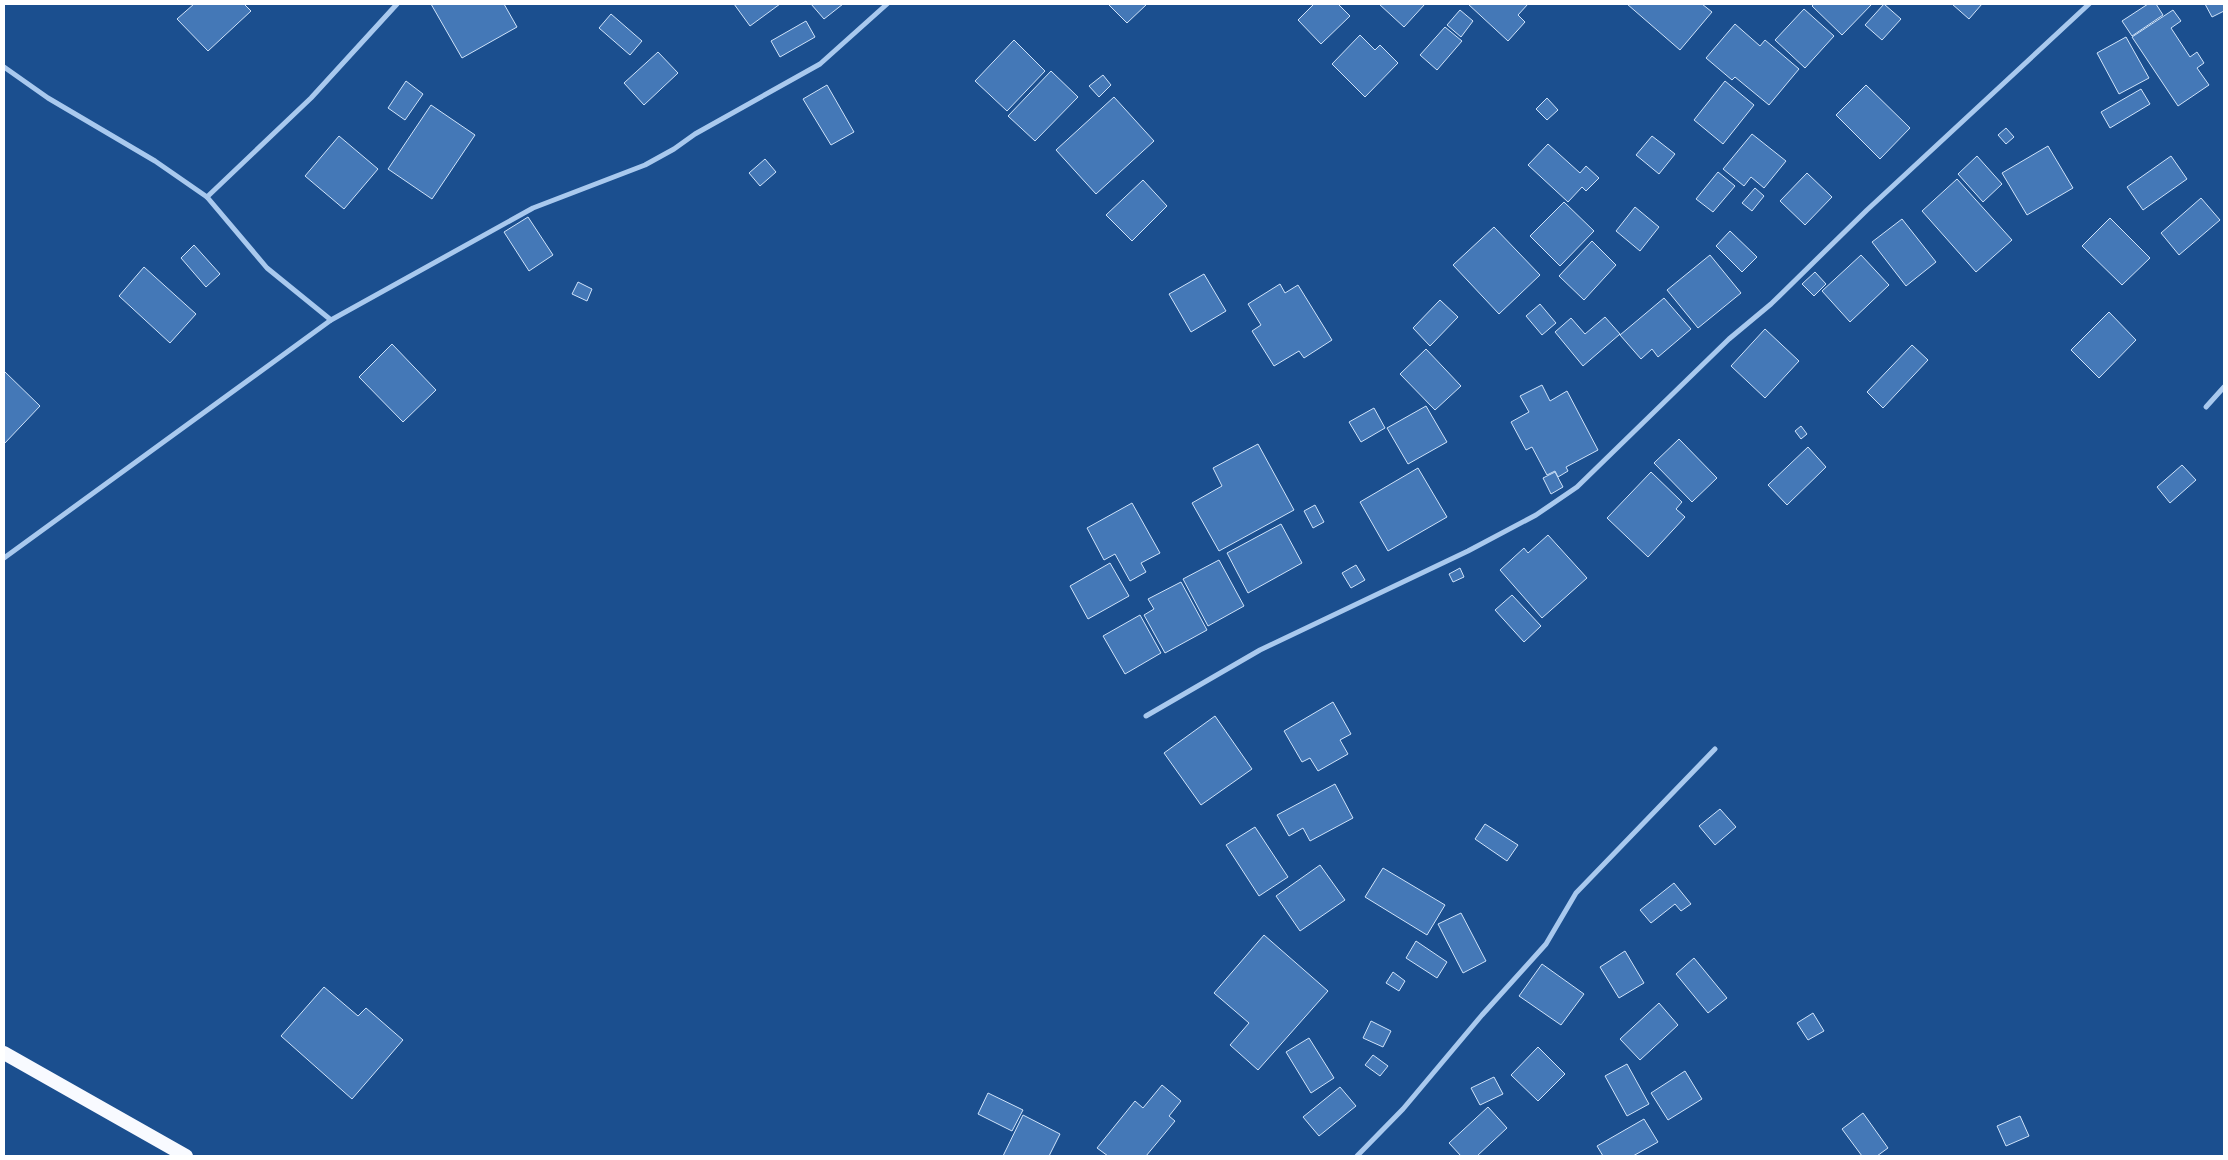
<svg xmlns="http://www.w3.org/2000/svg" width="2228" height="1160" font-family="'Asap Condensed',sans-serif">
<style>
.building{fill:#4478b7;stroke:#cfe3fa}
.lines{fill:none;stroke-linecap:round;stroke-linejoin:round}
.minor{stroke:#a9c9ee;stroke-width:5}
.trunk{stroke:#f8faff;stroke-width:14}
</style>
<rect width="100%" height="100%" fill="#1b4f8f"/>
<g class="building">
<polygon points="194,4 244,4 251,11 208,51 177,19"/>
<polygon points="431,4 504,4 517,27 462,58"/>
<polygon points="734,4 780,4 750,26"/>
<polygon points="811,4 843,4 824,19"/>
<polygon points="1108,4 1147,4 1127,23"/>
<polygon points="1314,4 1338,4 1350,16 1321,44 1298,20"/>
<polygon points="1379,4 1425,4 1404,27"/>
<polygon points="1468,4 1528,4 1518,15 1525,22 1508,41"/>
<polygon points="1627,4 1702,4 1712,12 1680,50"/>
<polygon points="1814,4 1872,4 1842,35 1812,6"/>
<polygon points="1884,4 1901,19 1882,40 1865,25"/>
<polygon points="1952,4 1982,4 1969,19"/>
<polygon points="2148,4 2156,4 2163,15 2132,36 2122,21"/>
<polygon points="2205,4 2224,4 2224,11 2212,17"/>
<polygon points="1804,9 1834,36 1805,68 1775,40"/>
<polygon points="1460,10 1473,21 1461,37 1447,25"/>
<polygon points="2173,10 2181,21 2171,28 2190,57 2197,52 2204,63 2197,68 2209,85 2178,106 2132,37"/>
<polygon points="611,14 642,41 630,55 599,28"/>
<polygon points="806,21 815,37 780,57 771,41"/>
<polygon points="1735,24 1760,46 1765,40 1799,69 1769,105 1735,77 1732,80 1706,58"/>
<polygon points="1445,27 1462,41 1437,70 1420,55"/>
<polygon points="1360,35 1375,50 1380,45 1398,63 1365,97 1332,64"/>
<polygon points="2126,37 2149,78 2119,94 2097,53"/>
<polygon points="1014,40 1045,71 1007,111 975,81"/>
<polygon points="658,52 678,73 644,105 624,83"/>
<polygon points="1051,71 1078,97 1035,141 1008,116"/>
<polygon points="1103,75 1111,85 1099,97 1089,86"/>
<polygon points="406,81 423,94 405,120 388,108"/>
<polygon points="1725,81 1754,105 1723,144 1694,120"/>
<polygon points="827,85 854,132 831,145 803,99"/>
<polygon points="1866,85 1910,128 1880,159 1836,115"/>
<polygon points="2141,89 2150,104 2110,128 2101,112"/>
<polygon points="1114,97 1154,141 1096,194 1056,150"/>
<polygon points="1547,98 1558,110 1547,120 1536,109"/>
<polygon points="431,105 475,135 432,199 388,169"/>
<polygon points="2006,128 2014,137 2006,144 1998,135"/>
<polygon points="1752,134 1786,161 1764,188 1751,177 1744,186 1723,169"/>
<polygon points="339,136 378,169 344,209 305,176"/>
<polygon points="1652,136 1675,154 1659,174 1636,155"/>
<polygon points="1548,144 1580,173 1586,166 1599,178 1586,191 1582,187 1568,202 1528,165"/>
<polygon points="2048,146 2073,188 2027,215 2002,173"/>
<polygon points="1977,156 2002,184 1983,202 1958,174"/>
<polygon points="2171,156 2187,179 2143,210 2127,187"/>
<polygon points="765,159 776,172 760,186 749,173"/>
<polygon points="1718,172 1735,186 1713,212 1696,199"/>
<polygon points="1807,173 1832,197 1805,225 1780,201"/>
<polygon points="1957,179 2012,240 1976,272 1922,211"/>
<polygon points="1143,180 1167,206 1132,241 1106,215"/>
<polygon points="1755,188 1764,196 1752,211 1742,203"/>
<polygon points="2201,198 2220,220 2179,255 2161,233"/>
<polygon points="1564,202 1594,231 1560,266 1530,236"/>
<polygon points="1635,207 1659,227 1640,251 1616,231"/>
<polygon points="528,217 553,255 529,271 504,232"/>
<polygon points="2110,218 2150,258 2122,285 2082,246"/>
<polygon points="1902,219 1936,262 1906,286 1872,242"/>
<polygon points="1494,227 1540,275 1499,314 1453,265"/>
<polygon points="1730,231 1757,257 1742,272 1716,246"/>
<polygon points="1592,241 1616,265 1584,300 1559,276"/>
<polygon points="194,245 220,274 206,287 181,258"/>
<polygon points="1710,255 1741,293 1698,328 1667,290"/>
<polygon points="1861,255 1889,285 1850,322 1822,291"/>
<polygon points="144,267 196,314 170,343 119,296"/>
<polygon points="1815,272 1826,284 1814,296 1802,284"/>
<polygon points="1204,274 1226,311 1191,332 1169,294"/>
<polygon points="578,282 592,289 587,301 572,294"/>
<polygon points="1280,284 1285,293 1298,285 1332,340 1304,358 1299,351 1274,366 1252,331 1261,325 1248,304"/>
<polygon points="1664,298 1691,329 1658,357 1652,349 1641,359 1620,335"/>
<polygon points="1440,300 1458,317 1430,346 1413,328"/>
<polygon points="1540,304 1556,323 1542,335 1526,316"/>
<polygon points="2109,312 2136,340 2099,378 2071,350"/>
<polygon points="1605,317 1620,334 1583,366 1555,332 1571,318 1585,334"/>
<polygon points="1765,329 1799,361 1765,398 1731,366"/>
<polygon points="392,344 436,390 403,422 359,377"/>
<polygon points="1912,345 1928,360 1883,408 1867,392"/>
<polygon points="1426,349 1461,386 1435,410 1400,374"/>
<polygon points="4,371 40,406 4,444"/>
<polygon points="1542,385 1550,401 1567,391 1598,450 1566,467 1568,471 1558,477 1555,471 1547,475 1532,447 1526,450 1511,422 1529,412 1520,396"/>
<polygon points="1426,406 1447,442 1408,464 1387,428"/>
<polygon points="1374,408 1385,428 1361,442 1349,422"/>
<polygon points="1801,426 1807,434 1801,439 1795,431"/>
<polygon points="1679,439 1717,478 1692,502 1654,463"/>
<polygon points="1258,444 1294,510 1219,551 1192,503 1222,486 1213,468"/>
<polygon points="1808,447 1826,467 1787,505 1768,485"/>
<polygon points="2182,465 2196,480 2170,503 2157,487"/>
<polygon points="1418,468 1447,517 1388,551 1360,502"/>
<polygon points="1555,472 1563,487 1551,494 1543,478"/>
<polygon points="1651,472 1682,502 1676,509 1685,517 1648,557 1607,518"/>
<polygon points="1132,503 1160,553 1141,563 1146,572 1130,581 1115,554 1104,560 1087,528"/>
<polygon points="1315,505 1324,522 1313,528 1304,511"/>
<polygon points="1281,524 1302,563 1248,593 1227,553"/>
<polygon points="1548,535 1587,578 1542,618 1500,570 1524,548 1528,553"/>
<polygon points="1219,560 1244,606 1208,626 1183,579"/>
<polygon points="1110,563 1129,596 1088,619 1070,586"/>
<polygon points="1356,565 1365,580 1351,588 1342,573"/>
<polygon points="1460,568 1464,577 1453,582 1449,574"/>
<polygon points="1181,582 1207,630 1165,653 1144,615 1154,609 1148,599"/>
<polygon points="1512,595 1541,626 1524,642 1495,610"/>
<polygon points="1140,615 1161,653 1125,674 1103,636"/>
<polygon points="1333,702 1351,734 1340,740 1348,754 1318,771 1310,758 1302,762 1284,731"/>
<polygon points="1215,716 1252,769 1201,805 1164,753"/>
<polygon points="1335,784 1353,818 1310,841 1303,828 1289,836 1277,815"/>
<polygon points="1720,809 1736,827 1715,845 1699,826"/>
<polygon points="1485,824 1518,845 1507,861 1475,839"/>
<polygon points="1255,827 1288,877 1259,896 1226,845"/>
<polygon points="1320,865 1345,900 1300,931 1276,896"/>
<polygon points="1383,868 1445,905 1427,935 1365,897"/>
<polygon points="1674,883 1691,904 1681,911 1675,904 1651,923 1640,910"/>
<polygon points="1461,913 1486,961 1463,973 1438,924"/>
<polygon points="1264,935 1328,991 1258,1070 1230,1045 1249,1023 1214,993"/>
<polygon points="1416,941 1447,962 1437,978 1406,958"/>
<polygon points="1625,951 1644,983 1619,998 1600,967"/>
<polygon points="1694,958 1727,998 1708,1013 1676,974"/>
<polygon points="1542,964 1584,994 1561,1025 1519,996"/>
<polygon points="1393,972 1405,981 1399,991 1386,983"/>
<polygon points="324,987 358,1016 366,1008 403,1040 352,1099 281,1036"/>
<polygon points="1659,1003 1678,1025 1640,1060 1620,1039"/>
<polygon points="1813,1013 1824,1031 1808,1040 1797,1023"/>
<polygon points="1371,1021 1391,1031 1383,1047 1363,1038"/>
<polygon points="1309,1038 1334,1078 1311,1093 1286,1052"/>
<polygon points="1538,1047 1565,1074 1538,1101 1511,1075"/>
<polygon points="1373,1055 1388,1066 1380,1076 1365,1065"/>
<polygon points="1627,1064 1649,1104 1627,1116 1605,1076"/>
<polygon points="1685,1071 1702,1099 1668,1120 1651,1093"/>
<polygon points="1494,1077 1503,1094 1480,1105 1471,1088"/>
<polygon points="1162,1085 1181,1101 1169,1116 1175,1121 1146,1156 1108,1156 1097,1148 1135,1101 1143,1108"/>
<polygon points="1340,1087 1356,1106 1319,1136 1303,1117"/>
<polygon points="988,1093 1023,1110 1012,1131 978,1114"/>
<polygon points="1488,1107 1507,1128 1477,1156 1461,1156 1449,1143"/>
<polygon points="1863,1113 1888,1148 1877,1156 1862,1156 1842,1129"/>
<polygon points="1023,1115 1060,1134 1049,1156 1003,1156"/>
<polygon points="2020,1116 2029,1136 2006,1146 1997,1126"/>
<polygon points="1644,1119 1658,1142 1633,1156 1603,1156 1597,1146"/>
</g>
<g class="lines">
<g class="minor">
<polyline points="4,67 48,98 155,161 207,197 267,268 331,320"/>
<polyline points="207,197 311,98 397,4"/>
<polyline points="2206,407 2224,387"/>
<polyline points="4,558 331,320 533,208 645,165 674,149 695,134 820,64 887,4"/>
<polyline points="1146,716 1260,650 1468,551 1536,515 1577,487 1729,339 1771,304 1867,210 2089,4"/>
<polyline points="1357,1156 1403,1109 1482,1015 1546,944 1576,893 1715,749"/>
</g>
<polyline class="trunk" points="4,1053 186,1156"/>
</g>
<rect width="2228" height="1160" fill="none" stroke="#ffffff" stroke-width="10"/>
</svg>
